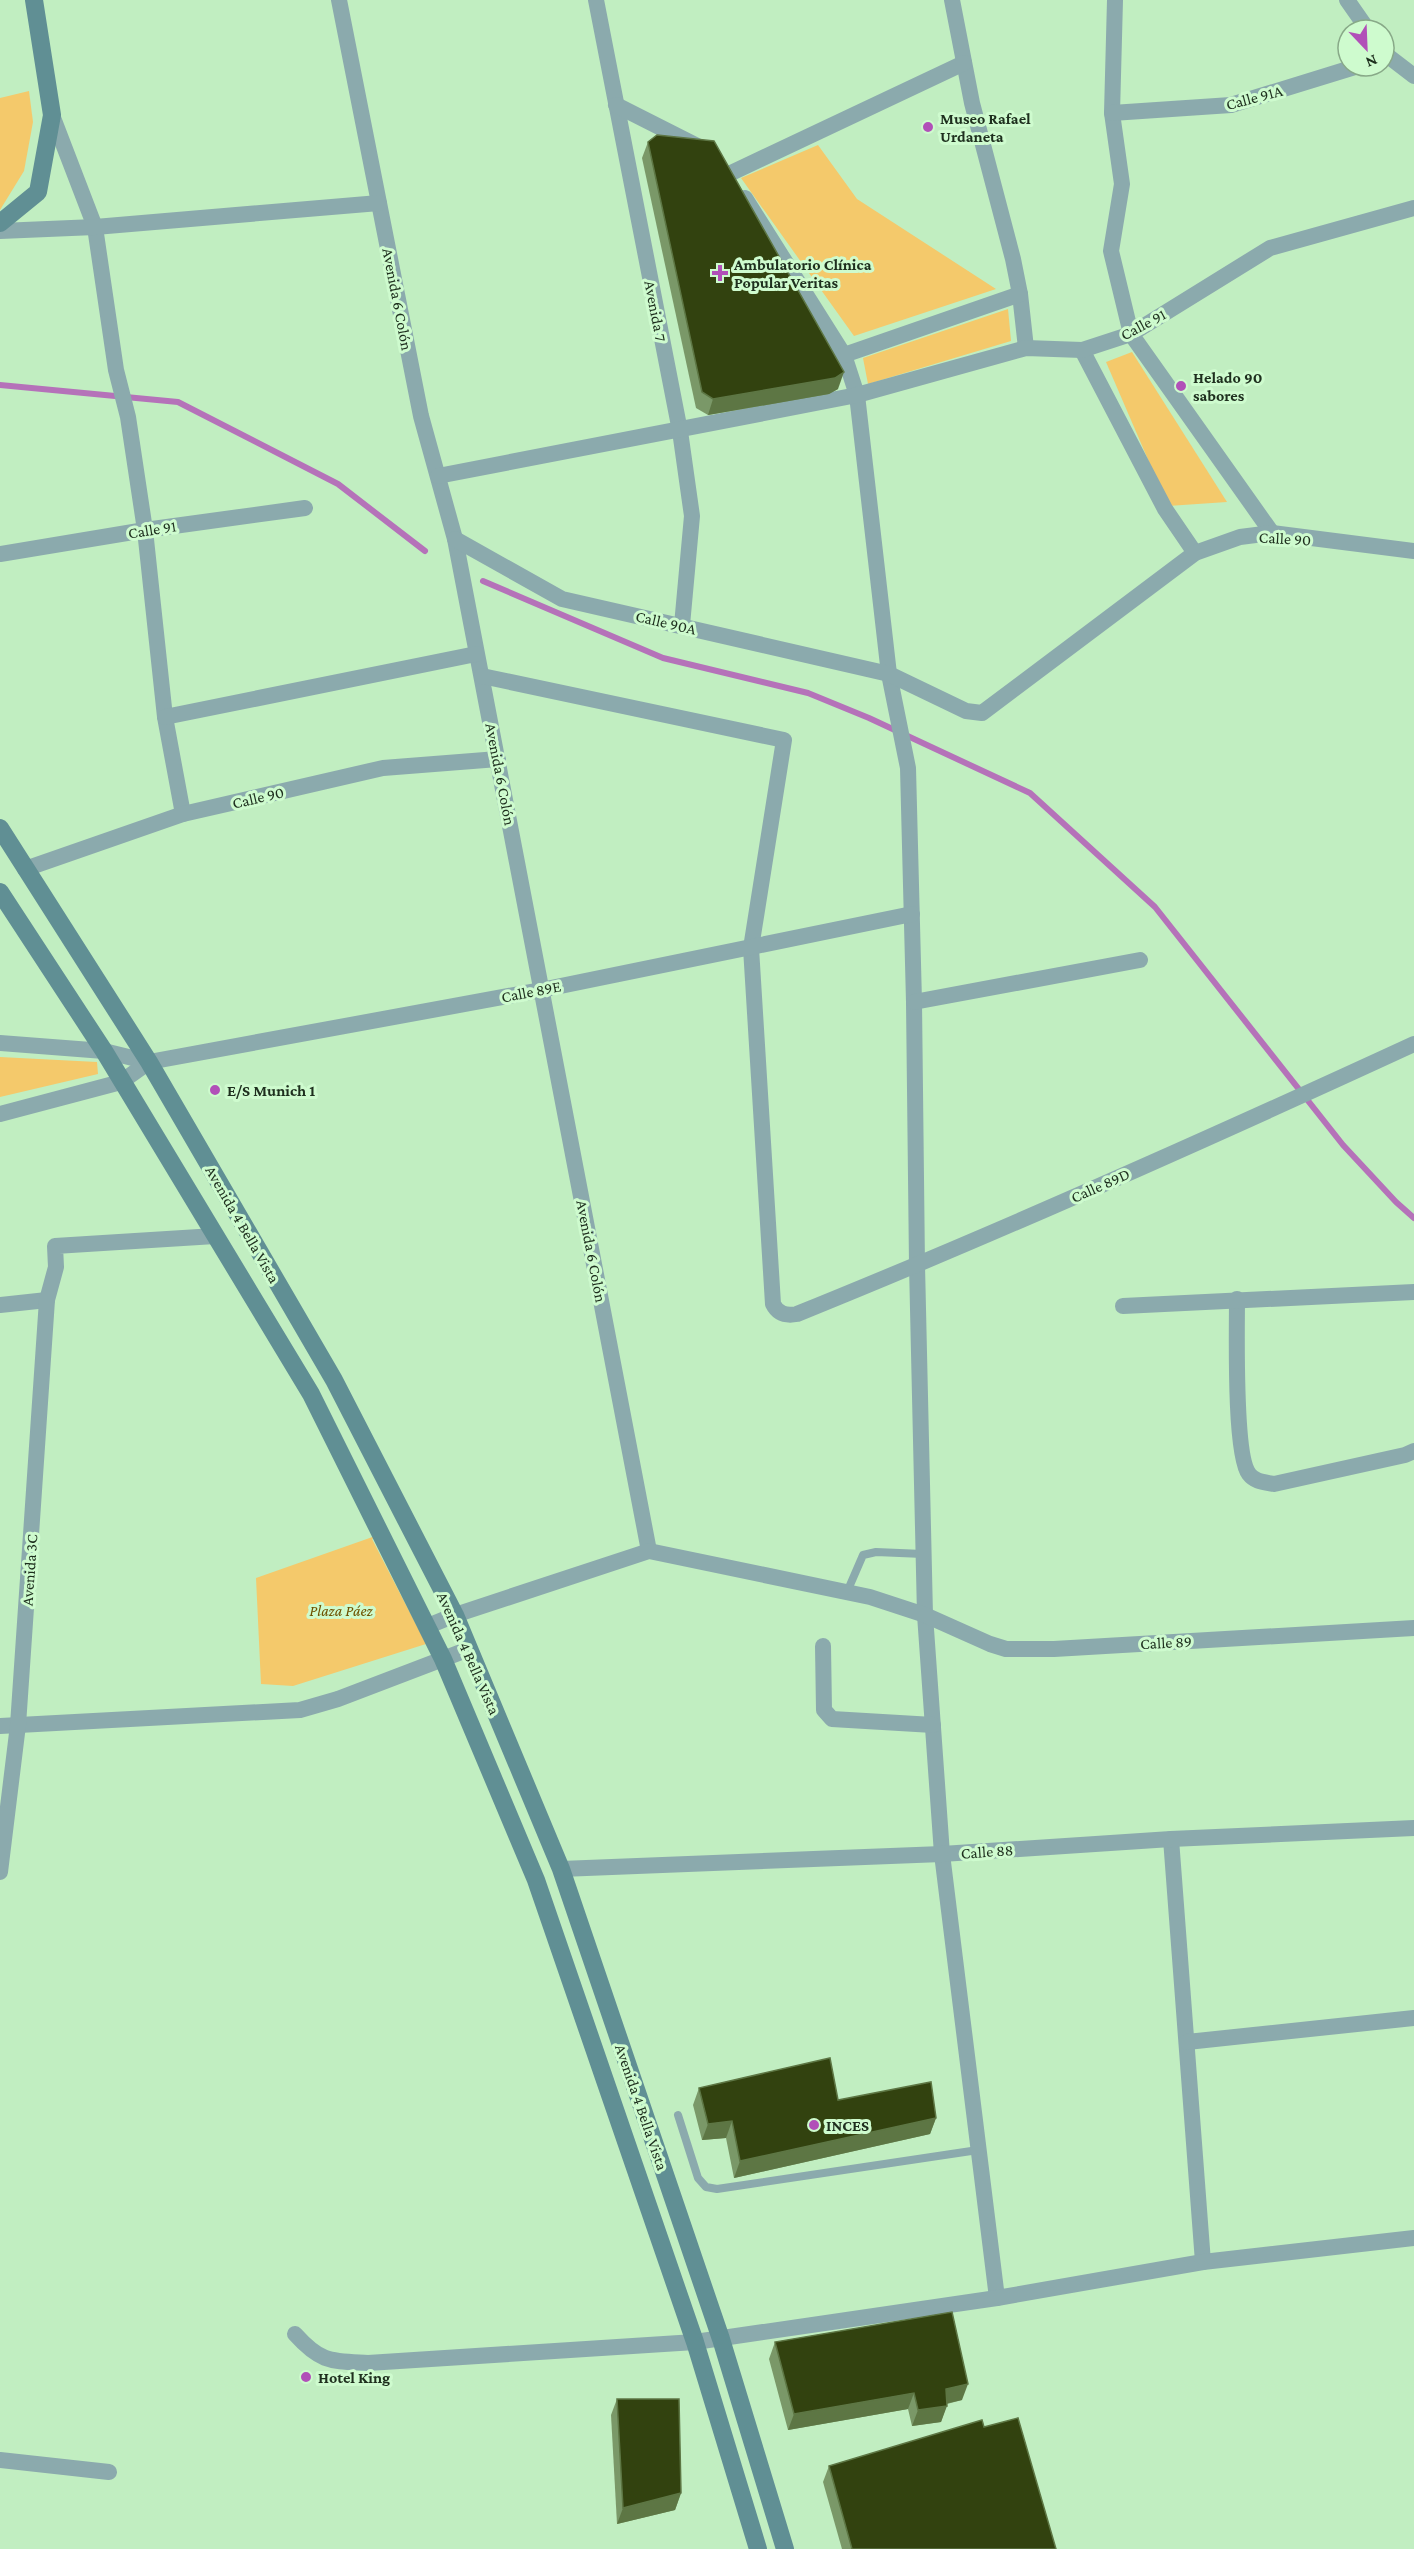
<svg xmlns="http://www.w3.org/2000/svg" width="1414" height="2549" font-family="'Crimson Pro',serif">
<style>
.green{fill:#f4c96b}
.lines{fill:none;stroke-linecap:round;stroke-linejoin:round}
.stream{stroke:#b572b9;stroke-width:6}
.lane{stroke:#8baaad;stroke-width:8}
.street{stroke:#8baaad;stroke-width:16}
.secondary{stroke:#608f94;stroke-width:18}
.wall{fill:#7a9868}
.shaded-wall{fill:#5d7644}
.building{fill:#32420f;stroke:#5d7644;stroke-width:1.5}
.poi-dot{fill:#b150b8;stroke:#cefbce;stroke-width:2}
.labels{text-anchor:middle;stroke-width:6;stroke-linejoin:round;paint-order:stroke}
.street-label{font-size:16px;fill:#1e2f1e;stroke:#cefbce}
.poi-label{font-size:16px;font-weight:bold;fill:#1e2f1e;stroke:#cefbce;text-anchor:start}
.park-label{font-size:16px;font-style:italic;fill:#6f5200;stroke:#cefbce}
</style>
<rect width="100%" height="100%" fill="#c1eec1"/>
<g class="green">
<polygon points="29,91 33,122 24,171 0,210 0,98"/>
<polygon points="818,145 857,199 996,289 854,336 741,178"/>
<polygon points="1008,309 1011,341 868,384 863,358"/>
<polygon points="1132,352 1227,502 1168,506 1106,362"/>
<polygon points="0,1057 97,1062 98,1074 0,1097"/>
<polygon points="381,1534 372,1539 426,1644 293,1686 261,1684 256,1578"/>
</g>
<g class="lines">
<g class="stream">
<polyline points="0,385 178,402 338,484 425,551"/>
<polyline points="483,581 663,658 808,693 869,718 1030,793 1155,907 1343,1145 1396,1202 1414,1218"/>
</g>
<g class="lane">
<polyline points="847,1592 863,1555 876,1552 923,1554"/>
<polyline points="678,2115 698,2178 706,2187 717,2189 978,2150"/>
</g>
<g class="street">
<polyline points="339,0 421,416 455,539 649,1551"/>
<polyline points="596,0 680,431 692,516 682,625"/>
<polyline points="952,0 972,103 1013,259 1020,294 1026,348"/>
<polyline points="1115,0 1112,113 1122,184 1111,251 1131,334 1272,533"/>
<polyline points="1347,0 1368,30"/>
<polyline points="1384,53 1414,76"/>
<polyline points="616,105 701,148"/>
<polyline points="1112,113 1231,105 1358,66"/>
<polyline points="52,115 95,227 116,370 128,417 145,530 165,717 183,814"/>
<polyline points="729,174 964,63"/>
<polyline points="745,198 844,355 857,395 889,674 908,768 914,1002 917,1265 925,1615 942,1854 997,2298"/>
<polyline points="0,231 95,227 379,203"/>
<polyline points="1082,350 1165,509 1195,553"/>
<polyline points="844,355 1020,294"/>
<polyline points="438,476 857,395 1026,348 1082,350 1131,334 1270,248 1414,208"/>
<polyline points="455,539 562,599 889,674 966,711 982,713 1195,553 1240,537 1272,533 1414,551"/>
<polyline points="0,554 145,530 305,508"/>
<path d="M482 676 784 740 751 948 773 1304C778 1314 786 1316 797 1314 1005 1230 1210 1138 1414 1044"/>
<polyline points="165,717 476,654"/>
<polyline points="25,869 183,814 383,768 498,759"/>
<polyline points="914,1002 1140,960"/>
<polyline points="0,1043 104,1051 149,1062 541,990 912,914"/>
<polyline points="0,1114 121,1082 149,1062"/>
<path d="M1237 1299C1237 1330 1234 1455 1249 1474 1255 1482 1264 1482 1274 1484L1405 1455 1414 1451"/>
<polyline points="0,1305 47,1300"/>
<polyline points="1123,1306 1414,1292"/>
<polyline points="428,1626 455,1615 649,1551 870,1597 925,1615 990,1644 1006,1649 1054,1649 1414,1628"/>
<polyline points="823,1646 824,1710 832,1719 933,1725"/>
<polyline points="0,1726 300,1710 338,1699 469,1649"/>
<polyline points="1171,1839 1203,2262"/>
<polyline points="561,1869 942,1854 1171,1839 1414,1828"/>
<polyline points="0,1872 18,1725 47,1300 56,1267 55,1246 215,1236"/>
<polyline points="1187,2042 1414,2018"/>
<path d="M295 2334C321 2363 331 2361 368 2363L695 2342 997 2298 1203 2262 1414 2238"/>
<polyline points="0,2460 109,2472"/>
</g>
<g class="secondary">
<polyline points="0,223 38,192 52,115 34,0"/>
<polyline points="0,828 149,1062 334,1380 455,1615 561,1869 721,2339 785,2549"/>
<polyline points="0,892 104,1051 311,1394 443,1659 536,1880 695,2342 758,2549"/>
</g>
</g>
<g class="wall">
<polygon points="648,142 838,389 829,394 708,415 696,408 642,158"/>
<polygon points="699,2088 838,2100 936,2118 930,2134 734,2178 726,2138 702,2140 693,2105"/>
<polygon points="775,2342 962,2400 947,2404 941,2422 912,2426 908,2409 788,2430 769,2359"/>
<polygon points="617,2399 681,2493 675,2510 617,2524 611,2415"/>
<polygon points="984,2427 1056,2549 842,2549 823,2482 829,2466"/>
</g>
<g class="shaded-wall">
<polygon points="844,372 838,389 829,394 708,415 713,399"/>
<polygon points="936,2118 930,2134 734,2178 740,2161"/>
<polygon points="732,2121 726,2138 702,2140 708,2124"/>
<polygon points="968,2384 962,2400 940,2405 946,2389"/>
<polygon points="914,2393 908,2409 788,2430 794,2414"/>
<polygon points="947,2406 941,2422 912,2426 918,2410"/>
<polygon points="681,2493 675,2510 617,2524 623,2508"/>
</g>
<g class="building">
<polygon points="657,135 714,141 844,372 835,378 713,399 702,392 648,142"/>
<polygon points="830,2058 838,2100 931,2082 936,2118 740,2161 732,2121 708,2124 699,2088"/>
<polygon points="952,2312 968,2384 946,2389 947,2406 918,2410 914,2393 794,2414 775,2342"/>
<polygon points="617,2399 679,2399 681,2493 623,2508"/>
<polygon points="1018,2418 1056,2549 852,2549 829,2466 982,2420 984,2427"/>
</g>
<g class="poi-dot">
<circle cx="928" cy="127" r="6"/>
<path d="M717 264h6v6h6v6h-6v6h-6v-6h-6v-6h6z"/>
<circle cx="1181" cy="386" r="6"/>
<circle cx="215" cy="1090" r="6"/>
<circle cx="814" cy="2125" r="6"/>
<circle cx="306" cy="2377" r="6"/>
</g>
<g class="labels">
<g class="street-label">
<text transform="translate(1254 97) rotate(-15)" y="6">Calle 91A</text>
<text transform="translate(398 299) rotate(79)" y="6">Avenida 6 Colón</text>
<text transform="translate(656 311) rotate(79)" y="6">Avenida 7</text>
<text transform="translate(1143 324) rotate(-28)" y="6">Calle 91</text>
<text transform="translate(152 529) rotate(-9)" y="6">Calle 91</text>
<text transform="translate(1285 538) rotate(3)" y="6">Calle 90</text>
<text transform="translate(666 622) rotate(13)" y="6">Calle 90A</text>
<text transform="translate(501 774) rotate(79)" y="6">Avenida 6 Colón</text>
<text transform="translate(258 797) rotate(-13)" y="6">Calle 90</text>
<text transform="translate(531 991) rotate(-11)" y="6">Calle 89E</text>
<text transform="translate(1100 1185) rotate(-24)" y="6">Calle 89D</text>
<text transform="translate(243 1224) rotate(60)" y="6">Avenida 4 Bella Vista</text>
<text transform="translate(592 1251) rotate(79)" y="6">Avenida 6 Colón</text>
<text transform="translate(29 1570) rotate(-86)" y="6">Avenida 3C</text>
<text transform="translate(1166 1642) rotate(-3)" y="6">Calle 89</text>
<text transform="translate(469 1653) rotate(66)" y="6">Avenida 4 Bella Vista</text>
<text transform="translate(987 1851) rotate(-4)" y="6">Calle 88</text>
<text transform="translate(642 2107) rotate(71)" y="6">Avenida 4 Bella Vista</text>
</g>
<g class="poi-label">
<text x="940" y="124">Museo Rafael<tspan x="940" dy="18">Urdaneta</tspan></text>
<text x="734" y="270">Ambulatorio Clínica<tspan x="734" dy="18">Popular Veritas</tspan></text>
<text x="1193" y="383">Helado 90<tspan x="1193" dy="18">sabores</tspan></text>
<text x="227" y="1096">E/S Munich 1</text>
<text x="826" y="2131">INCES</text>
<text x="318" y="2383">Hotel King</text>
</g>
<g class="park-label">
<text x="341" y="1616">Plaza Páez</text>
</g>
</g>
<g transform="translate(1366 48) rotate(157)"><circle r="28" fill="#cefbce" stroke="#88a988" stroke-width="1.5"/>
<path d="M0-4.5L10 22L0 15L-10 22Z" fill="#b150b8"/>
<text y="-9" font-size="16" font-weight="bold" text-anchor="middle" fill="#1e2f1e">N</text>
</g>
</svg>
